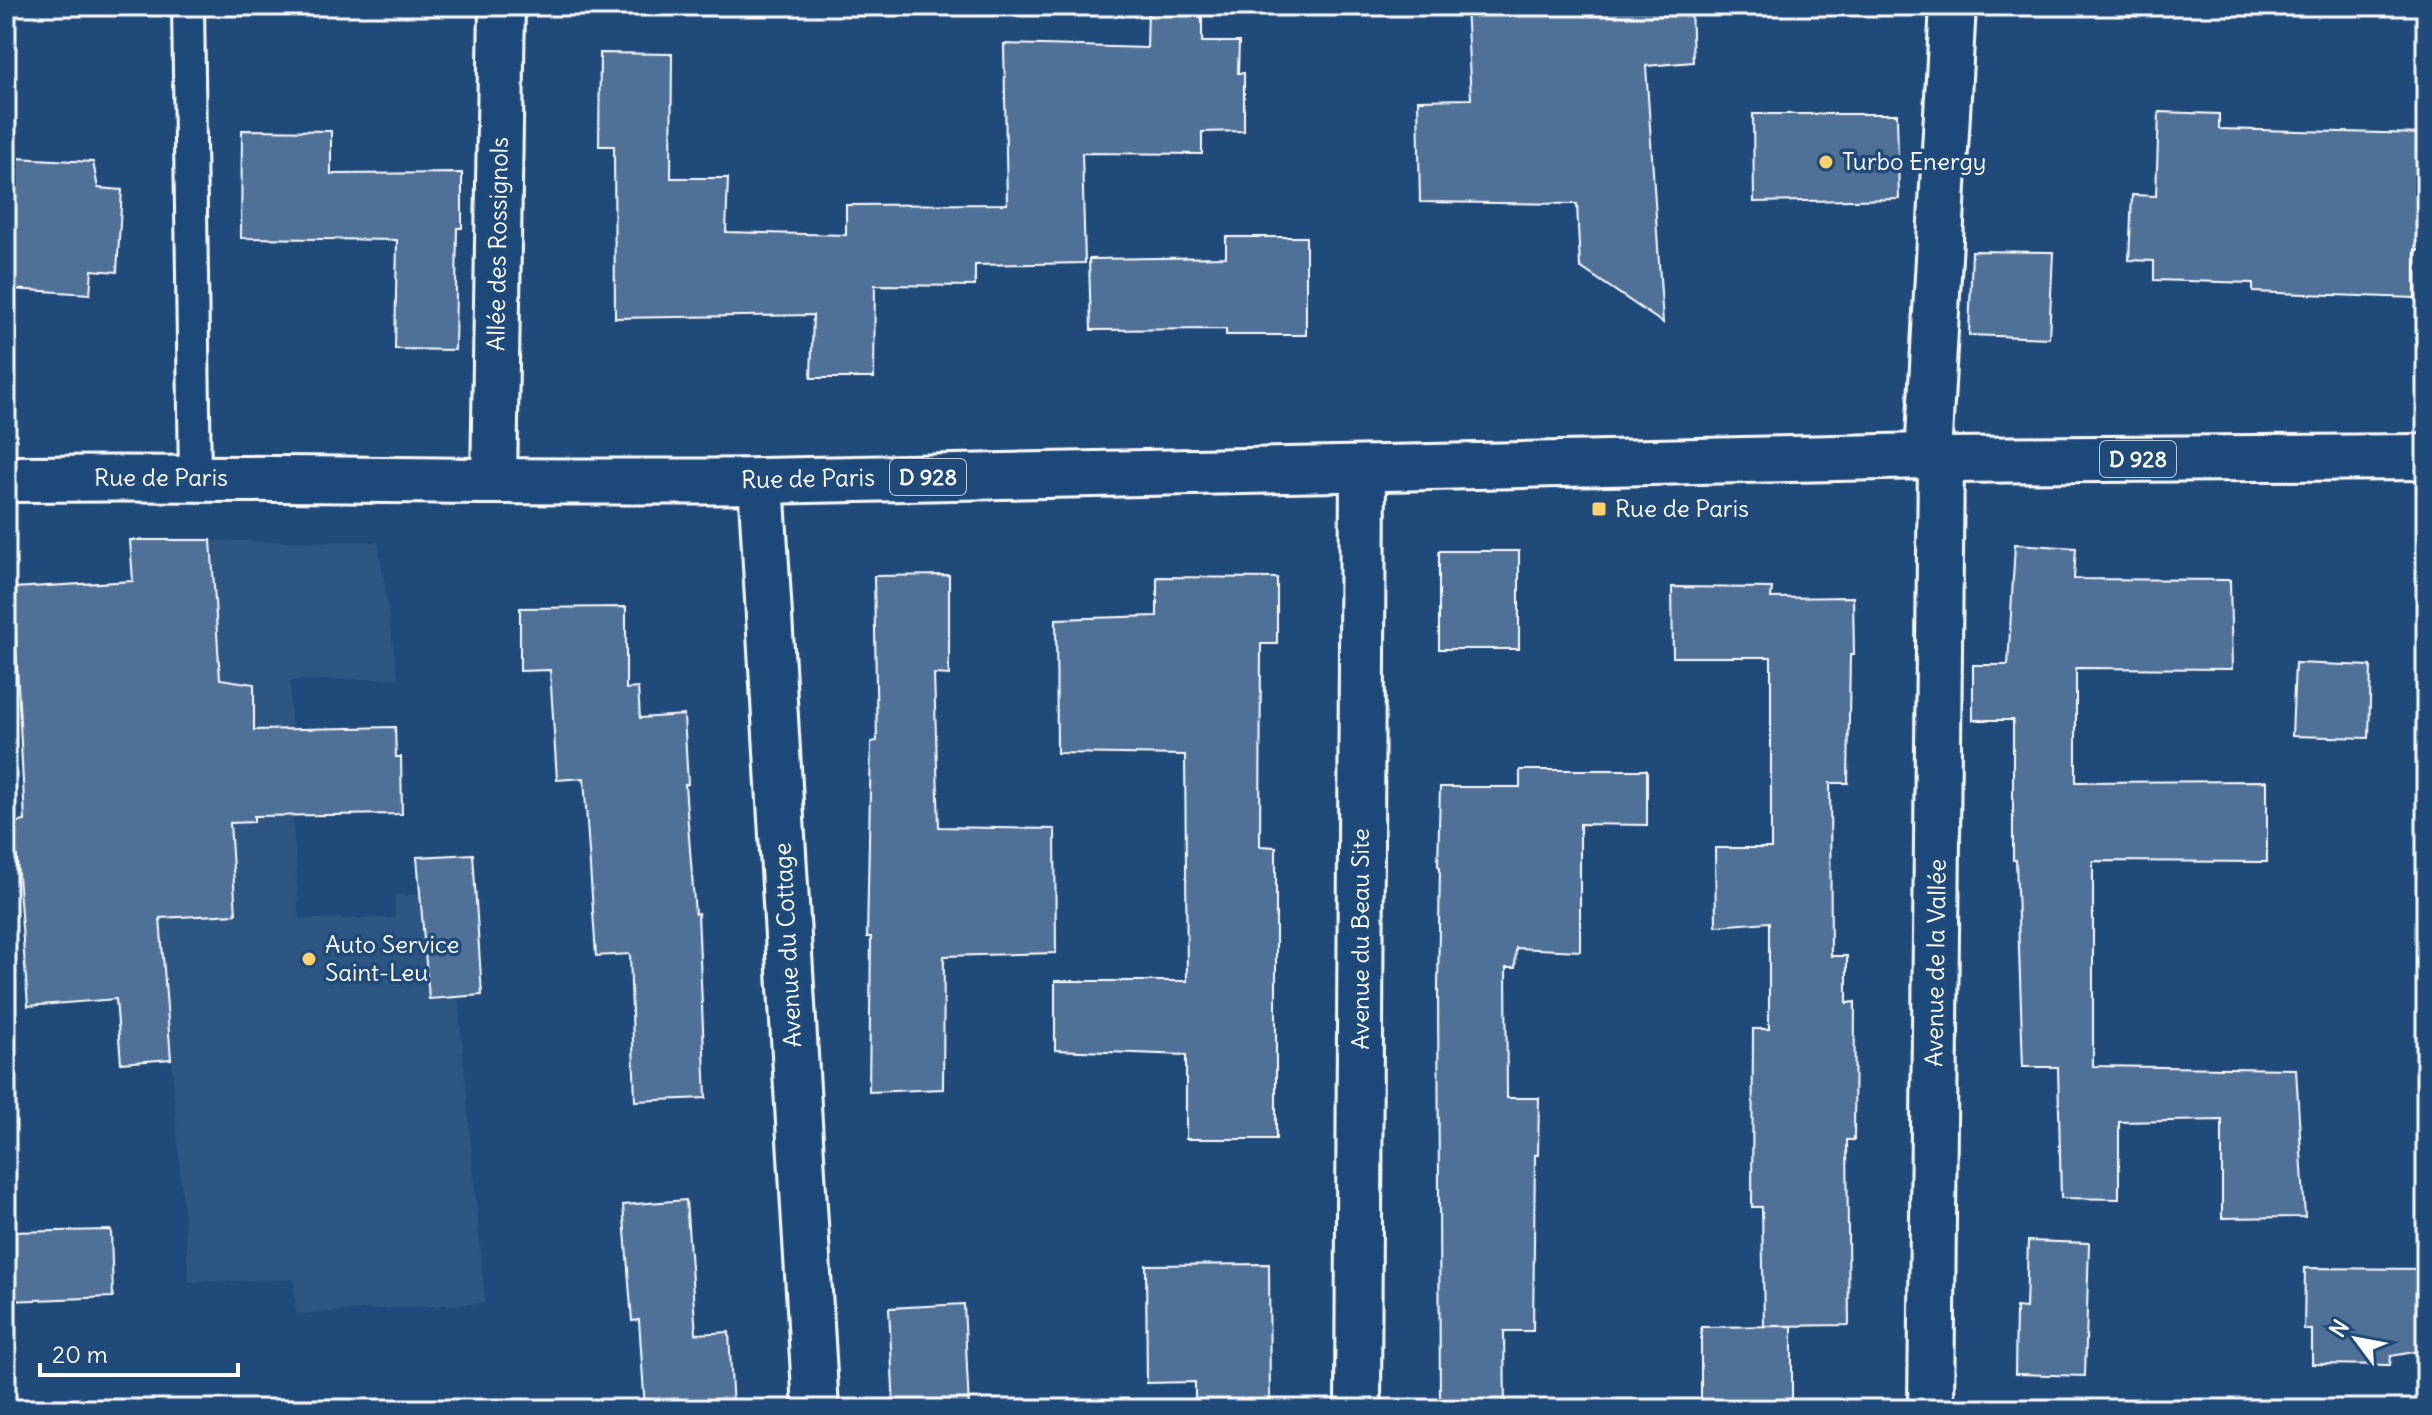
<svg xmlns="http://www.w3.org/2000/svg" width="2432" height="1415" font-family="Delius,sans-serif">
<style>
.built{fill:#2e5683}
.building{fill:#507197;stroke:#fff;stroke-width:2}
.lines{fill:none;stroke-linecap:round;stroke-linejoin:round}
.service-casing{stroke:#fff;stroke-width:36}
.minor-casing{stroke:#fff;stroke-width:50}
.primary-casing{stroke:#fff;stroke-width:50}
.service{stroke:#1f4a7a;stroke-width:30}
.minor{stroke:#1f4a7a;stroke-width:44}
.primary{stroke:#1f4a7a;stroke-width:44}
.poi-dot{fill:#ffd166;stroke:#1f4a7a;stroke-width:3}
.labels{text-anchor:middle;stroke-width:7;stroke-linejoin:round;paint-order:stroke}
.shield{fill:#1f4a7a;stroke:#bcc9d7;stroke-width:2}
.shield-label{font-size:22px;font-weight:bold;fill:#fff}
.poi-label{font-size:24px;fill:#fff;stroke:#1f4a7a;text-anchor:start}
.street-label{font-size:24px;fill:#fff;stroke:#1f4a7a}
</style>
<rect width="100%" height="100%" fill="#1f4a7a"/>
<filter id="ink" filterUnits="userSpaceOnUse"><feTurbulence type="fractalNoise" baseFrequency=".0125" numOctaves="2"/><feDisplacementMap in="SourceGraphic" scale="16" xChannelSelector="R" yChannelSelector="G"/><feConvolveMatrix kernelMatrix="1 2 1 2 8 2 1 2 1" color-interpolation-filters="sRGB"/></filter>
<g filter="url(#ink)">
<polygon class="built" points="130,540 378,542 398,678 290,681 293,815 299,919 395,918 395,895 449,894 485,1303 296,1314 294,1279 189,1282"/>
<g class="building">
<polygon points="1148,6 1184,6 1202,18 1202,42 1239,42 1238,73 1244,73 1244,131 1202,132 1202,154 1082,153 1085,263 975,265 975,286 875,285 874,378 811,378 813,315 615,318 614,146 599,146 600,53 672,54 671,178 728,178 726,232 846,235 846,205 1007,204 1004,44 1147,48"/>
<polygon points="1466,6 1691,6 1693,62 1646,66 1663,323 1580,267 1577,204 1420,202 1418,100 1471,99"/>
<polygon points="2159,112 2219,114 2219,129 2426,134 2426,250 2415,250 2415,298 2253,292 2253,283 2154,280 2154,261 2129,260 2132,195 2156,196"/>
<polygon points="1753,114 1897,114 1899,199 1754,202"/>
<polygon points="242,130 331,131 331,174 462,173 462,228 457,228 455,350 395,349 397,240 241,238"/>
<polygon points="15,158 93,162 98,188 122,190 117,272 92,270 90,294 11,289 12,265 9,265"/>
<polygon points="1226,237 1306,237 1306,335 1226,335 1226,329 1091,330 1089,259 1226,257"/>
<polygon points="1972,251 2053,252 2049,338 1969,335"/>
<polygon points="130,540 211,540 220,679 254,684 254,730 395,727 396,757 401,757 402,814 254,816 254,822 230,823 236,914 160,918 171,1059 121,1063 116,999 28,1006 14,823 25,821 13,588 133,581"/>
<polygon points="2015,544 2076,548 2074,579 2230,580 2232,669 2076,668 2076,782 2267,781 2267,862 2093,861 2093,1066 2296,1069 2305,1217 2222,1218 2222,1120 2119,1122 2119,1199 2061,1198 2058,1067 2023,1067 2016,860 2013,860 2013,720 1973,720 1973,665 2008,665"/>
<rect x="1439" y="551" width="80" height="98"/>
<polygon points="949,575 949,675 934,674 939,827 1055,829 1056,953 944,956 943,1089 869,1092 871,937 867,937 871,742 877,741 874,576"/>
<polygon points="1157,577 1277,578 1277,644 1261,644 1260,846 1276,847 1276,1139 1186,1139 1186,1055 1055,1050 1055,981 1187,981 1185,755 1057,753 1056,619 1157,616"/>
<polygon points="1672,587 1772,588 1771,598 1853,597 1854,655 1850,655 1848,783 1830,783 1831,956 1847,956 1847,1003 1855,1002 1854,1140 1847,1140 1849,1325 1764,1326 1762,1207 1752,1207 1753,1029 1769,1029 1769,922 1716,926 1715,848 1771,848 1771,657 1673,657"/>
<polygon points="626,607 626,689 638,688 640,718 684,715 688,784 685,785 695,914 698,913 706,1098 635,1101 630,954 596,956 584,778 557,780 550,670 520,671 520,608"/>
<polygon points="2295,663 2371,666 2369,738 2292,736"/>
<polygon points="1520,770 1647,770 1647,825 1580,824 1580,951 1516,948 1515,968 1506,968 1507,1098 1539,1098 1538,1155 1535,1155 1533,1331 1504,1331 1505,1409 1440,1409 1438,987 1440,867 1438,866 1440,787 1520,787"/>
<polygon points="473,854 482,995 429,999 417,857"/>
<polygon points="686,1200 696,1334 729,1332 733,1409 645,1409 639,1320 632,1321 623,1205"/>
<polygon points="111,1230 113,1297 8,1301 6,1232"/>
<polygon points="2028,1241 2089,1243 2085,1376 2015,1374 2016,1307 2026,1308"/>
<polygon points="1269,1264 1270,1409 1195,1409 1195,1382 1147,1383 1146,1265"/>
<polygon points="2305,1268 2426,1269 2426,1350 2391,1356 2390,1365 2312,1364 2312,1330 2304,1330"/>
<polygon points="964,1304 969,1409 894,1409 889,1308"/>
<polygon points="1792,1326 1792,1409 1701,1409 1701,1327"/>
</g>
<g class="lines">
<g class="service-casing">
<polyline id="service" points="188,6 195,477"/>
</g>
<g class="minor-casing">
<g id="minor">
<polyline points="1928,456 1953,6"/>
<polyline points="494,481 502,6"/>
<polyline points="761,481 816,1409"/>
<polyline points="1358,1409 1363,469"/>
<polyline points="1931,1409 1941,460"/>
</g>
</g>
<g class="primary-casing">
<path id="primary" d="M6 479C257 476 508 484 760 481 1149 476 1539 462 1928 456L1941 460 2426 457"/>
</g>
<use href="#service" class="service"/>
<use href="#minor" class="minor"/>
<use href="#primary" class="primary"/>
</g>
</g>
<g class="poi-dot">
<circle cx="1826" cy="162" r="8"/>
<rect x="1591" y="501" width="16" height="16" rx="4"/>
<circle cx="309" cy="959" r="8"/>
</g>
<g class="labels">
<g class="shield">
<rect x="2100" y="441" width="76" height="36" rx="6"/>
<rect x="890" y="459" width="76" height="36" rx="6"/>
</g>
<g class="shield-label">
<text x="2138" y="467">D 928</text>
<text x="928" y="485">D 928</text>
</g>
<g class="poi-label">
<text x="1842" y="170">Turbo Energy</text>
<text x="1615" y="517">Rue de Paris</text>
<text x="325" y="953">Auto Service<tspan x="325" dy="28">Saint-Leu</tspan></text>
</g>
<g class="street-label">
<text transform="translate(498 244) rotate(-89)" y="8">Allée des Rossignols</text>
<text x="161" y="486">Rue de Paris</text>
<text transform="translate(808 479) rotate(-1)" y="8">Rue de Paris</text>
<text transform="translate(1361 939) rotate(-90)" y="8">Avenue du Beau Site</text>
<text transform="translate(788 945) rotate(-93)" y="8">Avenue du Cottage</text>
<text transform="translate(1936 963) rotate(-89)" y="8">Avenue de la Vallée</text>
</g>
</g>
<rect width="2432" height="1415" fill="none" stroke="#1f4a7a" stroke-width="32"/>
<rect x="16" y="16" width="2400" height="1383" fill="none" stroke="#fff" stroke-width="3" filter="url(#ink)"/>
<g transform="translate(2356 1339) rotate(302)" stroke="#1f4a7a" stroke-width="6" paint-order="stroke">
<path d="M0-6L14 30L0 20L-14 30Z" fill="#ffffff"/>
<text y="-12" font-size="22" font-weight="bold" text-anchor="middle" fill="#ffffff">N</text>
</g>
<path d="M40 1363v12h198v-12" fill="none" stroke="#ffffff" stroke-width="4"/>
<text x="52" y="1363" font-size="24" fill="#ffffff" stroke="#1f4a7a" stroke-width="6" paint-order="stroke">20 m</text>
</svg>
